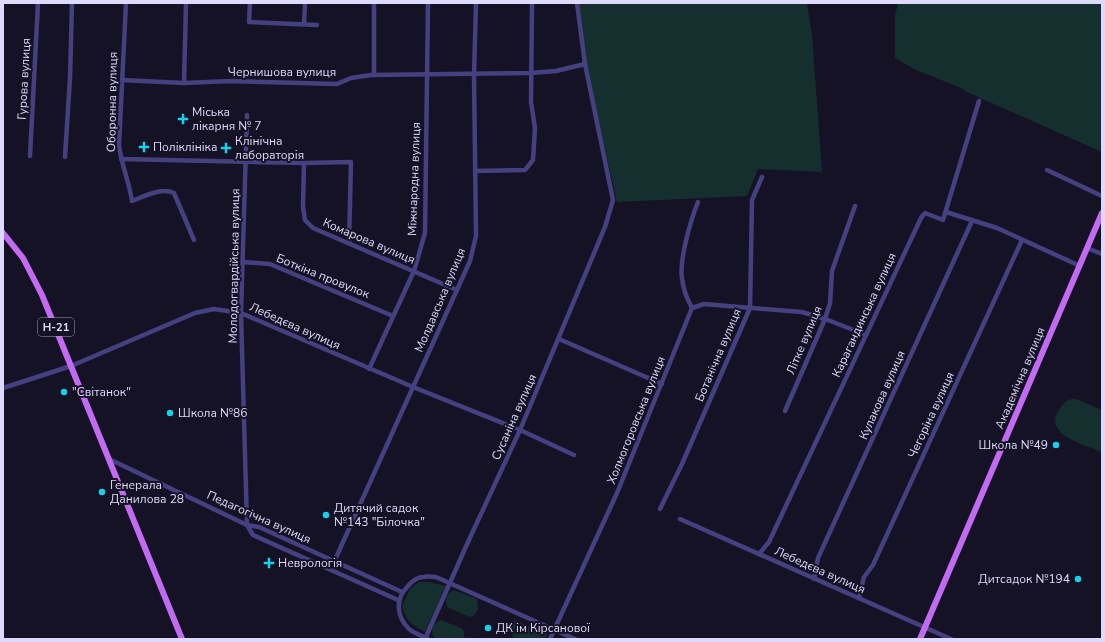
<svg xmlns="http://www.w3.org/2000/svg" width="1105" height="642" font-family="'Nunito Sans',sans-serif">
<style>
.green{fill:#152f2f}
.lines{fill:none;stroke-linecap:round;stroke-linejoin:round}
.minor{stroke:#454180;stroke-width:4.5}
.major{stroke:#c26bf2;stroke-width:6}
.poi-dot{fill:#17d0ea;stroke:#161226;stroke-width:1.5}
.labels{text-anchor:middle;stroke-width:4;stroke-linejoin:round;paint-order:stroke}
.shield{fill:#161226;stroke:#a29ebc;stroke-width:1}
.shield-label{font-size:11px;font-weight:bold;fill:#dedafc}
.street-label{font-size:12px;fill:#dedafc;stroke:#161226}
.poi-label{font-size:12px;fill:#dedafc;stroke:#161226;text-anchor:start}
</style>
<rect width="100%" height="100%" fill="#161226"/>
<g class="green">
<polygon points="579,3 807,3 812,35 822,172 758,169 747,196 617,202 587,69"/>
<polygon points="898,3 1102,3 1102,152 969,93 959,87 916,70 895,58 895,16"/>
<path d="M1076 399 1102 410V452C1084 444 1041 435 1060 408 1064 403 1069 398 1076 399Z"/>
<path d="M419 582H429L446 586 425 632C411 624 407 622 402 606L410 589Z"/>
<path d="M454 590 477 599 478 609 475 615 470 617 447 607C444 599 447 593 454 590Z"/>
<path d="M441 620 463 629 465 639H438L433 637C431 629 433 623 441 620Z"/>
<polygon points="514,620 547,634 545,639 514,639 510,630"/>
</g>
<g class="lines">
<g class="minor">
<path d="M126 3 119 145C121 164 129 181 132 201 145 196 162 187 174 193L194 240"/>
<polyline points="250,3 249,22 317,25"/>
<polyline points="374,3 374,75"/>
<polyline points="304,24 305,3"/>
<polyline points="122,80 184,83 231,81 337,84 351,78 371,75 530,73 556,71 585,64"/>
<polyline points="184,83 186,3"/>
<polyline points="247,115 241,313 247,525 253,535 398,600"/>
<polyline points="30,156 38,3"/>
<polyline points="65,157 70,78 72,3"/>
<polyline points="121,159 304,163 351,162 349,243"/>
<polyline points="304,163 303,207 305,220 313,228 457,290"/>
<polyline points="1047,170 1102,196"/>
<polyline points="475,171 525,170 533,160 535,128 531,102 532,3"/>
<polyline points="946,212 997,228 1080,266"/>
<polyline points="1087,248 1102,254"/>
<polyline points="243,262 270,264 393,316"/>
<polyline points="692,308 704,304 802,312 828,320 866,335"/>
<polyline points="559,339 662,384"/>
<polyline points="369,369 414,271 425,233 428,3"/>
<polyline points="3,388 71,366 195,313 214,309 241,313 413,387 520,430 574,455"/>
<polyline points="785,411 825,319 830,303 832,271 855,206"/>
<polyline points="109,459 247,525 259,527 402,592"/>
<polyline points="660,509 682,464 750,308 752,200 762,177"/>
<polyline points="680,519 951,639"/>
<polyline points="759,554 769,542 921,218 925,213 943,220 979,101"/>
<polyline points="334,562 470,261 476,236 474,75 476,3"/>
<polyline points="814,579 818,558 972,221"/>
<polyline points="859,598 864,577 873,565 1022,240"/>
<polyline points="425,639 468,542 520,430 605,227 613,200 585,64 577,3"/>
<path d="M428 639C422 636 414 633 409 629 396 616 395 599 408 586 412 581 418 577 424 577 428 576 432 577 436 577L575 639"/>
<path d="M550 639 617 493 692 308C687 299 683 288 682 278 679 260 691 219 698 202"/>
</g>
<g class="major">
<polyline points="3,233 23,258 42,295 182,639"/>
<polyline points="920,639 1102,213"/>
</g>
</g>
<g class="poi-dot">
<path d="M181 113h4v4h4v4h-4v4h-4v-4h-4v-4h4z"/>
<path d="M142 141h4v4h4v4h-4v4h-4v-4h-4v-4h4z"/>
<path d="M224 142h4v4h4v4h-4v4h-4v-4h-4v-4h4z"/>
<circle cx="64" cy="392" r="4"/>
<circle cx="170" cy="413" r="4"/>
<circle cx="1056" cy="445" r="4"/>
<circle cx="102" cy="492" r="4"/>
<circle cx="326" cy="515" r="4"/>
<path d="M267 557h4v4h4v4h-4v4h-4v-4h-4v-4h4z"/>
<circle cx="1078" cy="579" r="4"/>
<circle cx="488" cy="628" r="4"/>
</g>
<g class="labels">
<rect class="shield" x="38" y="318" width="36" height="18" rx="3"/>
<g class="shield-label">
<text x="56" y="331">Н-21</text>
</g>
<g class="street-label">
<text x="282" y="76">Чернишова вулиця</text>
<text transform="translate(24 79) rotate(-87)" y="4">Гурова вулиця</text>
<text transform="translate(112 102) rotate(-89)" y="4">Оборонна вулиця</text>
<text transform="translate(414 179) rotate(-88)" y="4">Міжнародна вулиця</text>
<text transform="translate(369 241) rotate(23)" y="4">Комарова вулиця</text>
<text transform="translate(234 266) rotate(-89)" y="4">Молодогвардійська вулиця</text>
<text transform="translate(323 276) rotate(22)" y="4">Боткіна провулок</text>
<text transform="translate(440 300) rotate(-67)" y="4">Молдавська вулиця</text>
<text transform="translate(864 315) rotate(-65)" y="4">Карагандинська вулиця</text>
<text transform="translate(295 326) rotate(24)" y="4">Лебедєва вулиця</text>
<text transform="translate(804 340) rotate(-67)" y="4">Літке вулиця</text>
<text transform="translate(718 355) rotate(-67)" y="4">Ботанічна вулиця</text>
<text transform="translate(1020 378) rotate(-67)" y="4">Академічна вулиця</text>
<text transform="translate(882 395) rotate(-66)" y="4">Кулакова вулиця</text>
<text transform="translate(931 415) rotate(-65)" y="4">Чегоріна вулиця</text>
<text transform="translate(514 417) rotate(-66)" y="4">Сусаніна вулиця</text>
<text transform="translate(636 420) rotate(-68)" y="4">Холмогоровська вулиця</text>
<text transform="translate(259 517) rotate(24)" y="4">Педагогічна вулиця</text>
<text transform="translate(820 570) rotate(24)" y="4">Лебедєва вулиця</text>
</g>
<g class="poi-label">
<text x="192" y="116">Міська<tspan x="192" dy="14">лікарня № 7</tspan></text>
<text x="235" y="145">Клінічна<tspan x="235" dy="14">лабораторія</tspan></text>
<text x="153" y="151">Поліклініка</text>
<text x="72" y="396">"Світанок"</text>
<text x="178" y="417">Школа №86</text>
<text x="1048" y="449" text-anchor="end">Школа №49</text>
<text x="110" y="489">Генерала<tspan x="110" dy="14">Данилова 28</tspan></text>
<text x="334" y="512">Дитячий садок<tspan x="334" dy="14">№143 "Білочка"</tspan></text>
<text x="278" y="567">Неврологія</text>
<text x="1070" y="583" text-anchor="end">Дитсадок №194</text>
<text x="496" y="632">ДК ім Кірсанової</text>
</g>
</g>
<rect width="1105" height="642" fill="none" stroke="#dedafc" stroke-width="8"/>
</svg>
